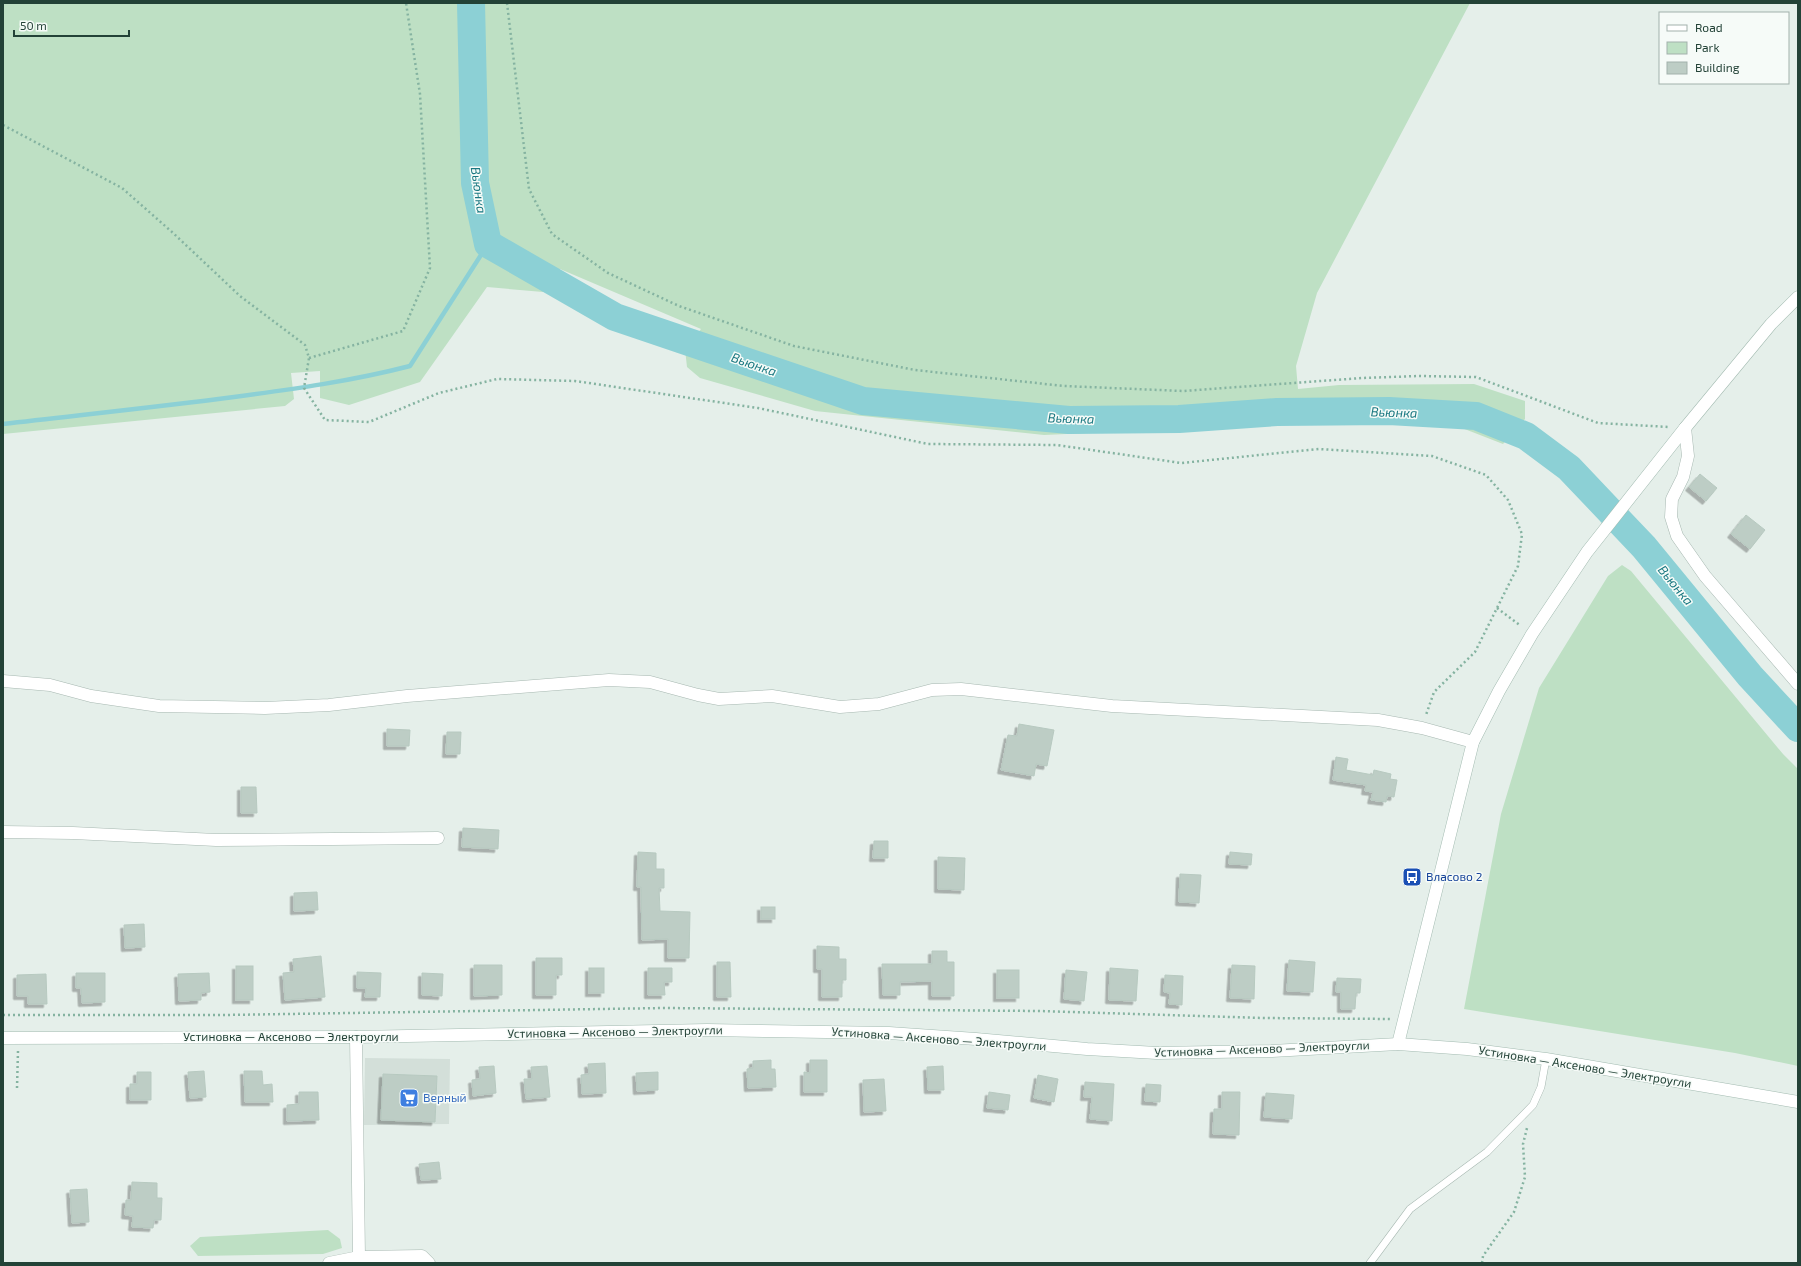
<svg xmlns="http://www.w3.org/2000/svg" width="1801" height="1266" font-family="'Exo 2',sans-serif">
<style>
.built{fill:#d3dfd9}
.green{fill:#bee0c4}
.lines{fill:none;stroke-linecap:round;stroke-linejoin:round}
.stream{stroke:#8cd0d5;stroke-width:4.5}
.river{stroke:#8cd0d5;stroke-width:28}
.building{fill:#bdcdc5;stroke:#b7c9c0;filter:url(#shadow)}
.lane-casing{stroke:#a7b8b1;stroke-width:8}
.street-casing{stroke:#a7b8b1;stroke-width:13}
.secondary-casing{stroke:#a3bbb1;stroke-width:13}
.path{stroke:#85b3a1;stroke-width:2.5;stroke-dasharray:2 3;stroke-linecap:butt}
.lane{stroke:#fff;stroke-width:7}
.street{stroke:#fff;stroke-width:12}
.secondary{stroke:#fff;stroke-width:12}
.labels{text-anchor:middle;stroke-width:3;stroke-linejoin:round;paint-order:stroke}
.transit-label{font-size:12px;fill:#164399;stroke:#f6fbf8;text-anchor:start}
.street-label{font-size:12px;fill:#234237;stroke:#f6fbf8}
.shop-label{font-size:12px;fill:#366cbe;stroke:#f6fbf8;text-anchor:start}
.water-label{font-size:13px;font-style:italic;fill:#1a7881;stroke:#f6fbf8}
</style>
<defs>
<filter id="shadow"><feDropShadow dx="-3.5" dy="3.5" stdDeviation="0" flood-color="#0004"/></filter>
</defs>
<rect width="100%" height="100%" fill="#e5efea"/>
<polygon class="built" points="365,1058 450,1059 449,1124 364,1125"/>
<g class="green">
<polygon points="3,3 1470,3 1317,293 1296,366 1298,389 1339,385 1474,384 1525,401 1525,419 1503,444 1462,428 1378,420 1044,435 815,411 700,378 687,367 685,349 701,329 560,269 543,292 487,287 420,382 349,405 320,398 320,371 291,373 294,399 285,406 3,434"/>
<polygon points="1622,565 1631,571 1783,754 1798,769 1798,1066 1735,1053 1464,1009 1501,814 1539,688 1608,576"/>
<polygon points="328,1230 340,1239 342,1248 323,1254 198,1256 190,1246 200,1237"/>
</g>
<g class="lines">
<path class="stream" d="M3 424C80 415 157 407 234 397 294 389 352 381 410 366L488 244"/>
<polyline class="river" points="471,3 475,183 488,244 615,317 863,401 1069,420 1179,419 1277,412 1389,411 1476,416 1526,436 1569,468 1644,547 1750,676 1798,728"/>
</g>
<g class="building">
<polygon points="1700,474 1717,488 1706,501 1689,487"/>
<polygon points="1746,515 1765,530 1750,549 1731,534"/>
<polygon points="1019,724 1054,730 1047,766 1036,764 1034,776 1001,770 1008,735 1017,736"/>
<polygon points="387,729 410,730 409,746 387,746"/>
<polygon points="447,732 461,732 460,754 446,754"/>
<polygon points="1336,757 1348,759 1346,770 1373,775 1374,770 1391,774 1390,779 1397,780 1394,797 1387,796 1386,802 1371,800 1373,792 1365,791 1366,785 1333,780"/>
<polygon points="241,787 256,787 257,813 241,813"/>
<polygon points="463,828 499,830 498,849 462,847"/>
<polygon points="874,841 888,841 888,858 873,858"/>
<polygon points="638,852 656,853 656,869 664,869 664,888 659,888 660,911 690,912 689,958 668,958 668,939 642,940 641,887 637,887"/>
<polygon points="1230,852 1252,854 1251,865 1229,864"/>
<polygon points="938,857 965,858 964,890 938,889"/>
<polygon points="1180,874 1201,875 1199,903 1179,902"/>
<polygon points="317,892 318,910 294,911 294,893"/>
<rect x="761" y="907" width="14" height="12"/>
<polygon points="144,924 145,947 125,948 124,925"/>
<polygon points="817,946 839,947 839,959 846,959 846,980 842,980 842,997 822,997 822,969 817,969"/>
<polygon points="932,951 947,951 947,962 954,962 954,996 932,996 932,981 900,982 900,995 883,995 882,964 932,964"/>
<polygon points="321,956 325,997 285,1000 283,973 294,972 293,959"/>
<polygon points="536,958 562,958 562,975 556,975 556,995 536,995"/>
<polygon points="1289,960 1315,962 1313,992 1287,991"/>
<polygon points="717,962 730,962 731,997 717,997"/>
<polygon points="474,965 502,965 502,995 474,996"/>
<polygon points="1232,965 1255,966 1254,999 1230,998"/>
<rect x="236" y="966" width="17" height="34"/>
<rect x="589" y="968" width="15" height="25"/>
<polygon points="648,968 672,968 672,982 664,982 665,995 648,995"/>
<polygon points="1110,968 1138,970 1136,1001 1109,1000"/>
<rect x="997" y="970" width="22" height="28"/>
<polygon points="1066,970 1087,972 1084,1001 1064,999"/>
<polygon points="357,972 381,973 380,997 365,997 366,988 357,988"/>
<polygon points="76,973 105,973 105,1002 82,1003 81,988 76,988"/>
<polygon points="209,973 210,992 201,993 201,1000 179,1001 178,974"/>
<polygon points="422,973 443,974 442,996 422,995"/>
<polygon points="46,974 47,1004 28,1004 28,996 17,996 17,975"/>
<polygon points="1165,975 1183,976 1182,1005 1169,1004 1170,993 1164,992"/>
<polygon points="1337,978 1361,979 1360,993 1356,993 1355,1009 1341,1009 1341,992 1336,992"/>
<polygon points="771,1060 771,1069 775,1069 776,1087 748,1088 747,1069 753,1068 753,1061"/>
<polygon points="810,1060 827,1060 827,1092 804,1092 804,1072 810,1073"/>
<polygon points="605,1063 606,1093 582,1094 581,1075 589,1074 588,1064"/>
<polygon points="494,1066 496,1093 473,1096 472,1080 480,1079 479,1067"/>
<polygon points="547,1066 550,1097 526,1099 524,1079 532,1079 531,1067"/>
<polygon points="943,1066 944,1090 928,1090 927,1067"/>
<polygon points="204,1071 206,1097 190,1098 188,1072"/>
<polygon points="244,1071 262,1071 263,1085 272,1084 273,1102 245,1102"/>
<polygon points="137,1072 151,1072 151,1100 130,1100 130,1084 137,1084"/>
<polygon points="658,1072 658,1090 637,1091 636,1073"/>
<polygon points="383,1074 437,1076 435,1122 381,1120"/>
<polygon points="1038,1075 1058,1079 1054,1102 1034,1098"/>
<polygon points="884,1079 886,1111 864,1112 863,1080"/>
<polygon points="1085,1082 1114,1084 1112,1121 1090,1119 1092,1097 1084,1097"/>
<polygon points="1146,1084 1161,1085 1160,1102 1145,1101"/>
<polygon points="299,1092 318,1092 319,1120 287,1121 287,1105 299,1104"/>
<polygon points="989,1092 1010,1095 1008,1110 987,1108"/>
<polygon points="1222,1092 1240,1092 1239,1135 1213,1134 1214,1109 1222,1109"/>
<polygon points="1266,1093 1294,1095 1292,1119 1264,1117"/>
<polygon points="439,1162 441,1179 421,1180 419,1164"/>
<polygon points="132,1182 157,1183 157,1198 162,1198 161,1220 154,1220 153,1228 132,1227 133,1216 125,1215 126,1200 131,1200"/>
<polygon points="87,1189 89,1222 72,1223 70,1190"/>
</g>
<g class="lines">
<g class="lane-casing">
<polyline id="lane" points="1370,1263 1410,1209 1487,1152 1533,1105 1541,1087 1546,1059"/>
</g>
<g class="street-casing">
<g id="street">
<polyline points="1685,428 1688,456 1683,477 1672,499 1671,517 1677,536 1705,576 1798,684"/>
<polyline points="3,681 50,685 91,696 159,706 265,708 329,705 407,696 609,680 650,682 698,695 719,699 772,696 840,707 879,704 932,690 961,689 1112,706 1378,720 1422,728 1473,742"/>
<polyline points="3,832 73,833 216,840 438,838"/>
<polyline points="356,1037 359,1257"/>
<polyline points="329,1263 359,1257 422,1256 429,1263"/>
</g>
</g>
<g class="secondary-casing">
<g id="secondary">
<polyline points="3,1038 356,1037 707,1030 889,1033 976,1039 1087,1049 1157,1053 1272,1051 1398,1044 1467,1049 1546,1059 1798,1102"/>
<polyline points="1398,1044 1473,742 1499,691 1532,634 1587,552 1685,428 1771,324 1798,297"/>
</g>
</g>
<g class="path">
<polyline points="507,3 529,189 552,234 608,273 679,306 794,346 915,370 1064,386 1183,391 1362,378 1419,376 1476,377 1598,423 1669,427"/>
<polyline points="3,125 122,188 172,232 240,296 305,345 309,358 304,388 325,420 369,422 439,393 497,379 575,381 758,408 928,444 1057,445 1181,463 1319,449 1432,456 1486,475 1508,500 1522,534 1518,566 1475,652 1434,692 1426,715"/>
<polyline points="309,358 403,331 430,268 420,94 406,3"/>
<polyline points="1497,608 1521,626"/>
<polyline points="3,1015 225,1015 664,1008 1039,1011 1263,1018 1391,1019"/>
<polyline points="17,1088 18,1051"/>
<polyline points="1482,1263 1483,1256 1514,1212 1525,1177 1523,1144 1527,1128"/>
</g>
<use href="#lane" class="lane"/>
<use href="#street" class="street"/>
<use href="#secondary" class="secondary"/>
</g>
<defs>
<g id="bus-square" transform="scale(1)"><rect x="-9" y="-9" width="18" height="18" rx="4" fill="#1a4fb4" stroke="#f6fbf8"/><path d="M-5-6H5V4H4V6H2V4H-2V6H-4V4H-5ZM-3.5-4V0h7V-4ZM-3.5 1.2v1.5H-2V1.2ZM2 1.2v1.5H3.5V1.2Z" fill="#fff"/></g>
<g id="supermarket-square" transform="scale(1)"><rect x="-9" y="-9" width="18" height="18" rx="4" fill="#3f7fe0" stroke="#f6fbf8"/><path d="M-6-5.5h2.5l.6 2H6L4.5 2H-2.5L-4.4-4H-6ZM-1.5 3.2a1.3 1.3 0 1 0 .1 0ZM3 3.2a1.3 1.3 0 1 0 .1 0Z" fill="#fff"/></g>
</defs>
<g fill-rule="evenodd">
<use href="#bus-square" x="1412" y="877"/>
<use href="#supermarket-square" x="409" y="1098"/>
</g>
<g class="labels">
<g class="transit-label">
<text x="1426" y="881">Власово 2</text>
</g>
<g class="street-label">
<text transform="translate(615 1032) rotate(-1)" y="4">Устиновка — Аксеново — Электроугли</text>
<text x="291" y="1041">Устиновка — Аксеново — Электроугли</text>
<text transform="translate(939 1039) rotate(4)" y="4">Устиновка — Аксеново — Электроугли</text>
<text transform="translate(1262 1049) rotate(-2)" y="4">Устиновка — Аксеново — Электроугли</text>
<text transform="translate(1585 1067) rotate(9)" y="4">Устиновка — Аксеново — Электроугли</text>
</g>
<g class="shop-label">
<text x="423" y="1102">Верный</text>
</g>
<g class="water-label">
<text transform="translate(479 190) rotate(82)" y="5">Вьюнка</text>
<text transform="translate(754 364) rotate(19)" y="5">Вьюнка</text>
<text transform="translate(1394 412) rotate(2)" y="5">Вьюнка</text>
<text transform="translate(1071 418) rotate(2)" y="5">Вьюнка</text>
<text transform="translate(1676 585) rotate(51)" y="5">Вьюнка</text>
</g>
</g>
<rect width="1801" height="1266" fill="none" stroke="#234237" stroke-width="8"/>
<rect x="1659" y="12" width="130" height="72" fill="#f6fbf8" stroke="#a2b1ab"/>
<rect x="1667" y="25" width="20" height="6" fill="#ffffff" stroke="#a2b1ab"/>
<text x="1695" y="32" font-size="12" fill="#234237">Road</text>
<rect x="1667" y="42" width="20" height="12" fill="#bee0c4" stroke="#a2b1ab"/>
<text x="1695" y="52" font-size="12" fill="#234237">Park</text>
<rect x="1667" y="62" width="20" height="12" fill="#bdcdc5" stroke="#a2b1ab"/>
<text x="1695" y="72" font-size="12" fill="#234237">Building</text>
<path d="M14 30v6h115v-6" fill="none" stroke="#234237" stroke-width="2"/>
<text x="20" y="30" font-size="12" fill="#234237" stroke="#f6fbf8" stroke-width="3" paint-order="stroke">50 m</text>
</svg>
